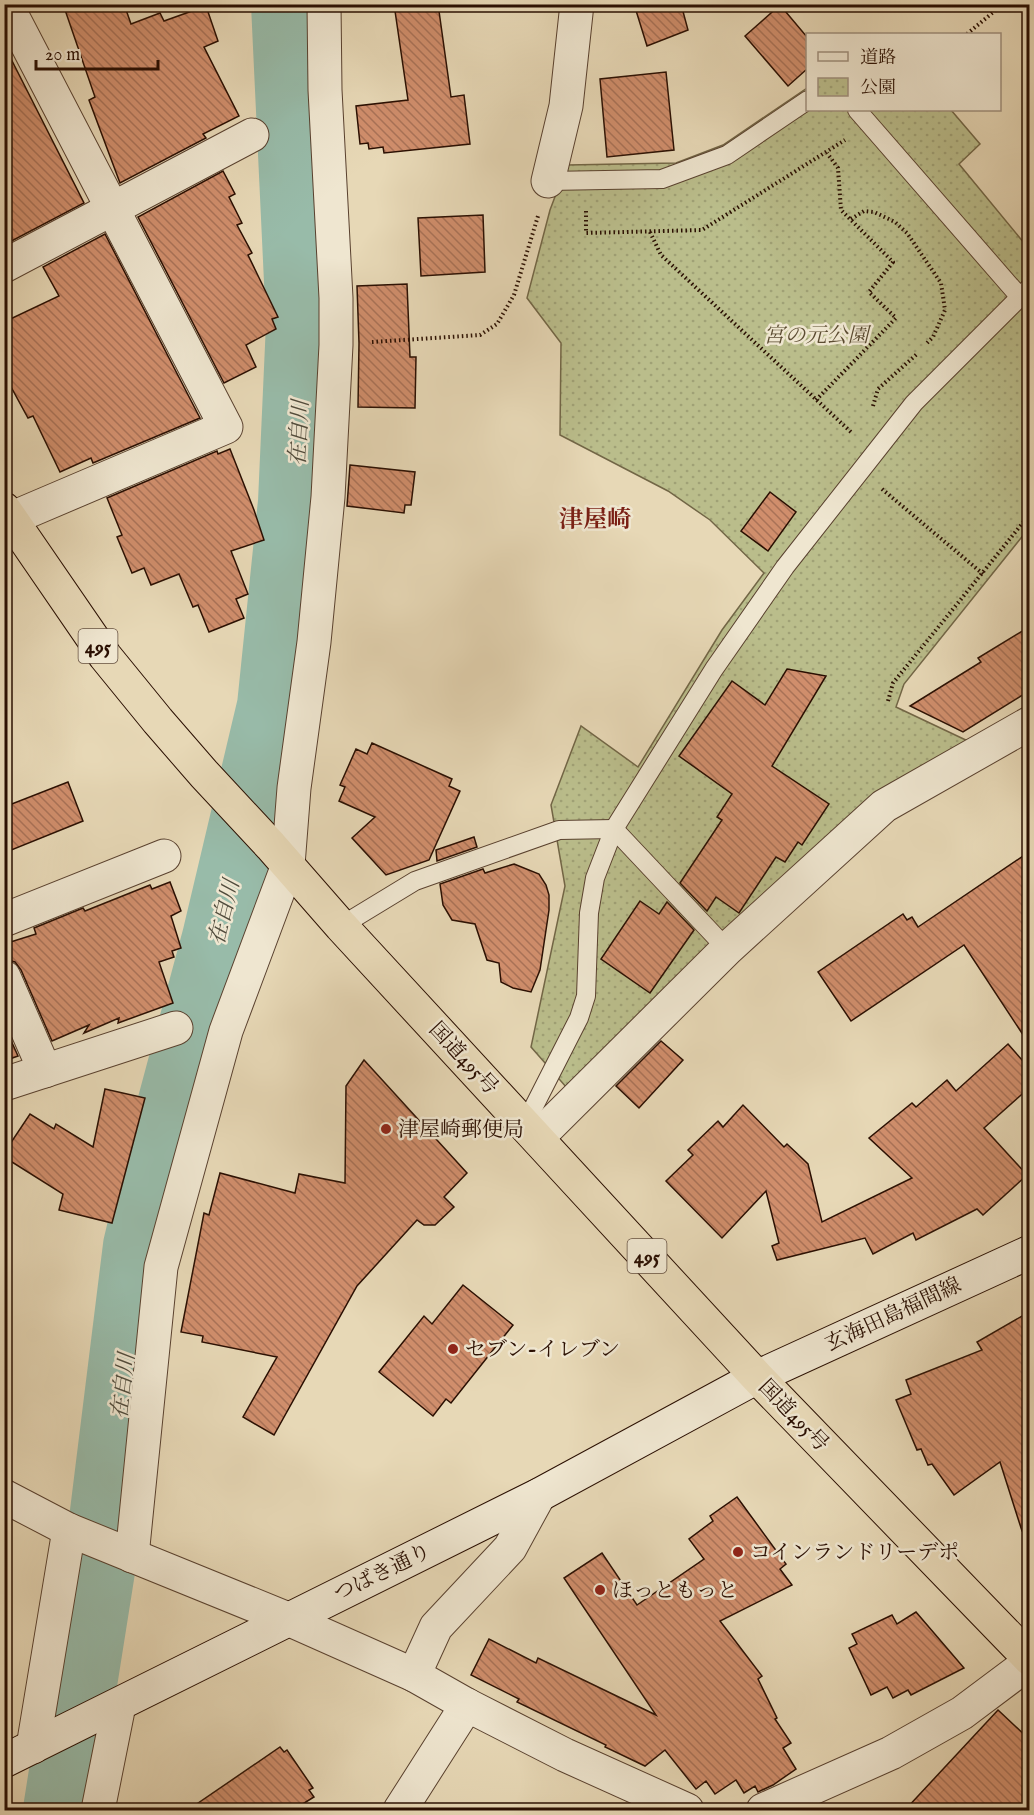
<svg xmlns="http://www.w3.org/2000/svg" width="1034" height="1815" font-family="'IM FELL English','Noto Serif JP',serif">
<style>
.park{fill:url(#park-dots);stroke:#726646;stroke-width:1.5}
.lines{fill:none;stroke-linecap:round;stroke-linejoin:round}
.river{stroke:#98bba9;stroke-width:74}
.building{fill:url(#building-back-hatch);stroke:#2a0f02;stroke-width:1.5}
.service-casing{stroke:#59412f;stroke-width:20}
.minor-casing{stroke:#59412f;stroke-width:35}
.tertiary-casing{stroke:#59412f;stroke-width:35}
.secondary-casing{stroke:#2a0f02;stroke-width:35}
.trunk-casing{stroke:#2a0f02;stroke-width:35}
.path{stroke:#2a0f02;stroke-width:4;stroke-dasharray:1.5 3;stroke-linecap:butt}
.service{stroke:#efe6d0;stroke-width:18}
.minor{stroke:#efe6d0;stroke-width:33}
.tertiary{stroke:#efe6d0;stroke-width:33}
.secondary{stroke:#efe6d0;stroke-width:33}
.trunk{stroke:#e7d8b6;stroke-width:33}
.poi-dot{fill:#8f2418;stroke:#efe6d0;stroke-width:2}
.labels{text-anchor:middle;stroke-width:5;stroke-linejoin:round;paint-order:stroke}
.shield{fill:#efe6d0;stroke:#655040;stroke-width:1.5}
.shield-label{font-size:20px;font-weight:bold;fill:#2a0f02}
.park-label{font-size:21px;font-style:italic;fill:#5c4c32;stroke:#efe6d0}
.street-label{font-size:21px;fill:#2a0f02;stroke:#efe6d0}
.poi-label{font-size:21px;fill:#2a0f02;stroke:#efe6d0;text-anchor:start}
.water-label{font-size:22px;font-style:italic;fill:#504b3c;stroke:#efe6d0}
.quarter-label{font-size:24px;font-weight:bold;fill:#7a1f14;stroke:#efe6d0}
</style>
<defs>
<pattern id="park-dots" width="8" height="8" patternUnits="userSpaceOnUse" patternTransform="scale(1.5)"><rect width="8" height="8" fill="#babd8b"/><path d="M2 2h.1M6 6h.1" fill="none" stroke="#a0a176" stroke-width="1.8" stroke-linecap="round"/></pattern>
<pattern id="building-back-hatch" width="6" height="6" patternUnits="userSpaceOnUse" patternTransform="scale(1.5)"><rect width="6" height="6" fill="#d08e6c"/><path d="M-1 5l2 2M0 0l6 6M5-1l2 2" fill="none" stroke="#a97257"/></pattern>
</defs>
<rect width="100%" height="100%" fill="#e7d8b6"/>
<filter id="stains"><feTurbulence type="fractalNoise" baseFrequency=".00333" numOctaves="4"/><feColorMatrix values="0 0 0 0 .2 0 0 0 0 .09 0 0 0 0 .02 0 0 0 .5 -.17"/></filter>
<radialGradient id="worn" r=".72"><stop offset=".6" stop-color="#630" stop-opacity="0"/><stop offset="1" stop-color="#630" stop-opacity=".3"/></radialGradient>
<polygon class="park" points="807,88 808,110 951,110 980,144 959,164 1029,249 1029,528 904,684 896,707 970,742 567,1088 531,1047 565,886 551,805 581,726 638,767 722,630 764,573 710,520 668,491 560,435 561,343 527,298 550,210 567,165 676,163 723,145"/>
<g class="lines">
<polyline class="river" points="60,1810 106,1520 140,1246 168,1128 219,938 274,706 295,502 303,324 288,4"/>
</g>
<g class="building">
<polygon points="63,4 124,4 131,24 160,13 164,21 206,6 218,41 204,47 239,116 203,134 206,138 120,183 89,100 95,97"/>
<polygon points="394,4 438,4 451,97 464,95 470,144 384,153 383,147 369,149 368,143 360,144 356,106 408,100"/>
<polygon points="634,4 681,4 688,30 647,46"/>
<polygon points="780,5 807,37 807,69 788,86 745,36"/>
<polygon points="4,45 84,203 4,245"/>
<polygon points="666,72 674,150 607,157 600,79"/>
<polygon points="223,171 235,194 229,197 242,223 237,225 252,253 248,255 278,317 272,319 276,329 246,345 256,367 224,383 138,217"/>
<polygon points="483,215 485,272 421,276 418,218"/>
<polygon points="105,234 200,418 93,463 91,458 60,472 33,416 28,418 4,374 4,322 59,296 43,267"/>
<polygon points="407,284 410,357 416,357 415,408 358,407 359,343 357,286"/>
<polygon points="230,449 254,510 264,540 231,551 248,594 236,599 244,618 209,632 198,605 193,607 179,574 151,585 144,568 132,573 117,537 122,535 107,498 217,451 218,454"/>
<polygon points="350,465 415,472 411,505 405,505 404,513 347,506"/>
<polygon points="770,492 796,512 768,551 741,531"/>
<polygon points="1029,627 1029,691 963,732 910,706 981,662 978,658"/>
<polygon points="787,669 826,676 772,766 829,804 802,845 798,842 785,862 776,857 739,913 716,897 707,911 680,883 722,820 717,817 732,794 679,756 732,681 765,705"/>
<polygon points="372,743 452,779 449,786 460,791 429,860 386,875 352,838 375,817 339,801 345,787 340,785 356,749 367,754"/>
<polygon points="68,782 83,821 4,853 4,807"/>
<polygon points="474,837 477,847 437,861 436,850"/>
<polygon points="1029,852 1029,1044 964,945 851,1021 818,972 903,914 907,920 912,917 918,927"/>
<polygon points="514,864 539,874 546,885 549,895 549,910 540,970 531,992 513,988 501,982 499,963 487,960 475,924 452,920 443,905 440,884 483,869 485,873"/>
<polygon points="170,882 181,911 171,916 181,948 172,951 174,957 159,962 173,1003 118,1023 119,1018 84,1033 89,1025 52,1041 21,970 15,962 4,959 4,944 36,934 34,928 83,908 85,911 150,885 152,889"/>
<polygon points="640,901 659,914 667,902 694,930 650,993 601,959"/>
<polygon points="4,1025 18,1056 4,1061"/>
<polygon points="661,1041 683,1060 639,1108 616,1086"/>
<polygon points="1008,1044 1029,1068 1029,1088 984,1128 1027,1175 983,1215 977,1209 916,1240 913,1233 873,1254 865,1238 777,1260 772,1246 779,1243 766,1191 722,1238 666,1181 693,1155 688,1150 718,1121 723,1127 743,1105 784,1147 787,1144 808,1164 822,1222 912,1178 869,1138 912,1103 916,1107 947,1080 956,1091"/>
<polygon points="364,1060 467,1173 444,1197 454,1207 435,1225 424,1225 417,1220 357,1286 274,1435 243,1417 277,1357 202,1342 203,1336 181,1332 204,1213 209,1215 220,1173 295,1193 299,1174 345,1183 346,1086"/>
<polygon points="105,1089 145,1098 112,1223 59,1210 63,1194 4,1157 4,1153 30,1114 54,1129 56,1124 93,1147"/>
<polygon points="463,1285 513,1325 451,1403 446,1399 433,1416 379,1372 424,1316 432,1324"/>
<polygon points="1029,1312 1029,1530 1022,1531 1000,1462 954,1495 932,1464 928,1465 921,1449 917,1450 896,1400 911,1394 906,1380 982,1350 977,1342"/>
<polygon points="737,1497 786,1564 780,1569 792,1585 720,1621 762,1676 758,1679 777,1718 775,1719 791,1743 783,1748 796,1769 773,1785 758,1792 755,1786 744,1793 736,1780 715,1794 706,1781 696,1789 665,1750 645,1766 605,1747 606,1745 517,1702 519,1699 471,1675 489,1639 536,1663 538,1658 656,1715 564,1578 602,1553 637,1605 704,1559 689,1539 713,1521 710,1516"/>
<polygon points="916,1612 964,1668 911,1695 908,1690 893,1698 887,1687 871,1695 849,1648 857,1644 852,1634 892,1615 897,1624"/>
<polygon points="998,1710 1029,1739 1029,1810 905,1810"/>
<polygon points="280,1747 284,1752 287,1750 313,1788 309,1790 314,1797 293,1810 188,1810"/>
</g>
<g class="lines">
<g class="service-casing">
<g id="service">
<polyline points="857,110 1019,296"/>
<polyline points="548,181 662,179 727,155 808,100"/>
<polyline points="341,926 415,881 559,830 614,829 727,949"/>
<polyline points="525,1124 579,1018 586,996 589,913 595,878 614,829 714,669 785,567 914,403 1030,287"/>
</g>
</g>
<g class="minor-casing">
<g id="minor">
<polyline points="548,181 566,106 577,4"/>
<polyline points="4,266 252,135"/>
<polyline points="4,531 10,519 226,427 6,4"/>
<polyline points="4,920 164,856"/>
<polyline points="4,977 45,1071"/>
<polyline points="4,1084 176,1028"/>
<polyline points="538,1137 727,949 884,806 1030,723"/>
<polyline points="132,1556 161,1267 226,1031 288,865 294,788 314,642 328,497 336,345 336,298 325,90 324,4"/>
<polyline points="288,1619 414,1675 467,1705 565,1755 687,1810"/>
<polyline points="414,1675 436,1627 510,1548 539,1495"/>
<polyline points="33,1747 69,1530"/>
<polyline points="98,1810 119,1705"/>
<polyline points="400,1810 467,1705"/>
<polyline points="763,1810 891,1753 962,1713 1030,1662"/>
</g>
</g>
<g class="tertiary-casing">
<polyline id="tertiary" points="4,1496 69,1530 288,1619"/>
</g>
<g class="secondary-casing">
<polyline id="secondary" points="4,1761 539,1495 757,1377 1030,1252"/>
</g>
<g class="trunk-casing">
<polyline id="trunk" points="4,509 105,656 158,721 204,774 271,846 341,926 757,1377 1030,1659"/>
</g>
<g class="path">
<polyline points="967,34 1003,4"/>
<polyline points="586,211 586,233 702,230 845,140"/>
<polyline points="851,219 864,211 874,212 895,222 907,233 941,283 945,310 933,337 926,344"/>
<polyline points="650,232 661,255 852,433"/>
<polyline points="372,342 480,335 497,324 514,295 538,216"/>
<polyline points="816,400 896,318 869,292 893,262 841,210 838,168 827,153"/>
<polyline points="873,406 878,389 917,354"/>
<polyline points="882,489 983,574"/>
<polyline points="888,701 893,683 1030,514"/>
</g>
<use href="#service" class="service"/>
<use href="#minor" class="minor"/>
<use href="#tertiary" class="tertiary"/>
<use href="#secondary" class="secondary"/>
<use href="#trunk" class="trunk"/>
</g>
<g class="poi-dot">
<circle cx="386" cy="1129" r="6"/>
<circle cx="453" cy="1349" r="6"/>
<circle cx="738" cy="1552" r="6"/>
<circle cx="600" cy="1590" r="6"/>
</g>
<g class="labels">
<g class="shield">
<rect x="78.5" y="629" width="39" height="34" rx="4.5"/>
<rect x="627.5" y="1239" width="39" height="34" rx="4.5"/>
</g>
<g class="shield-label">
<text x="98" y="653">495</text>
<text x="647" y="1263">495</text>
</g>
<g class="park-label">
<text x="816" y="342">宮の元公園</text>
</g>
<g class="street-label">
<text transform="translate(464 1058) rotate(47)" y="7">国道495号</text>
<text transform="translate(893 1314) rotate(-25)" y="7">玄海田島福間線</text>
<text transform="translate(794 1415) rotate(46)" y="7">国道495号</text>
<text transform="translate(382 1572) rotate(-26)" y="7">つばき通り</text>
</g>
<g class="poi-label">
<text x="398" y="1136">津屋崎郵便局</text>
<text x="465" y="1356">セブン-イレブン</text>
<text x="750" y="1559">コインランドリーデポ</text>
<text x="612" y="1597">ほっともっと</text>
</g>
<g class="water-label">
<text transform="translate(298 433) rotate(-87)" y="8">在自川</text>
<text transform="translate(223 912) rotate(-76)" y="8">在自川</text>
<text transform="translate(122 1386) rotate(-83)" y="8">在自川</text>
</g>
<g class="quarter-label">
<text x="595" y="527">津屋崎</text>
</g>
</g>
<rect width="1034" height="1815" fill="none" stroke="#e7d8b6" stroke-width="24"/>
<rect x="6" y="6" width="1022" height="1803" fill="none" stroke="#2a0f02" stroke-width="3"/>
<rect x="12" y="12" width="1010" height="1791" fill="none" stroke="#2a0f02" stroke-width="1.5"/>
<rect x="806" y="33" width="195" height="78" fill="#efe6d0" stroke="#a0907e" stroke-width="1.5"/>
<rect x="818" y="52" width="30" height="9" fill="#efe6d0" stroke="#a0907e" stroke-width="1.5"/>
<text x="860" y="63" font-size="18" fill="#2a0f02">道路</text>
<rect x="818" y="78" width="30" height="18" fill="url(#park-dots)" stroke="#a0907e" stroke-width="1.5"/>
<text x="860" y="93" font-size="18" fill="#2a0f02">公園</text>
<path d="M36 60v9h122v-9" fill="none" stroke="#2a0f02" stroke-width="3"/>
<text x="45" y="60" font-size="18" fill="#2a0f02" stroke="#efe6d0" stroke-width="4.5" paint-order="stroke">20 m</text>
<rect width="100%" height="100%" filter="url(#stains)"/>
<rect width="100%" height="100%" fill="url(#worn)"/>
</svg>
